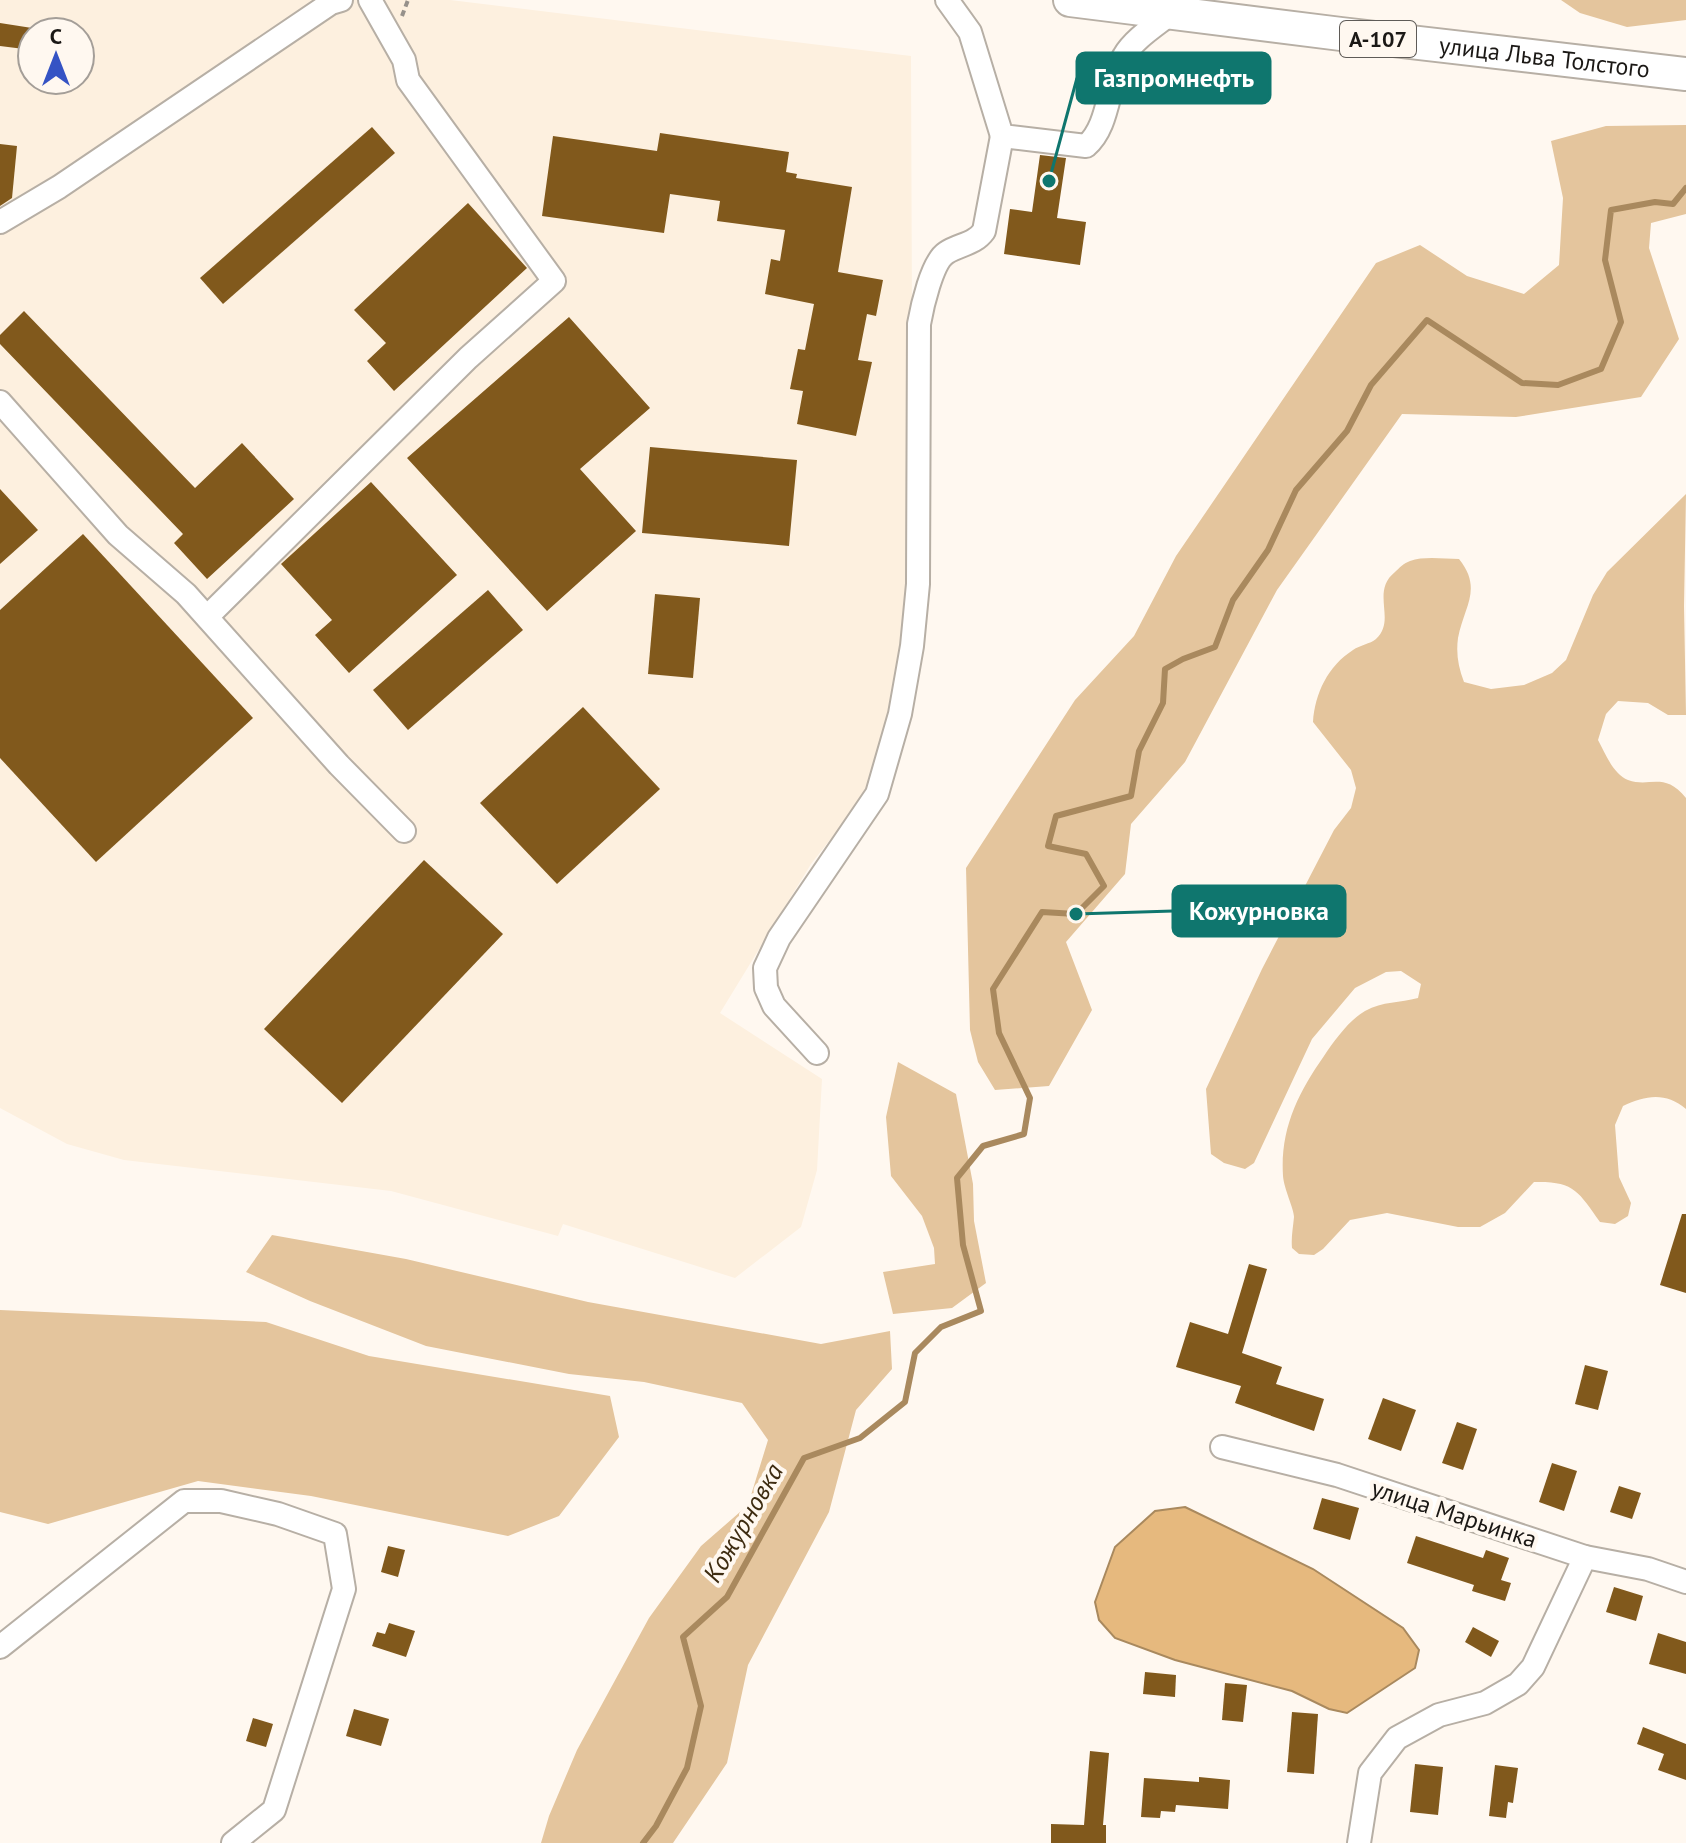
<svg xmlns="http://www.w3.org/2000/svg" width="1686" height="1843" font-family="'PT Sans',sans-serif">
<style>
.built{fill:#fdf0df;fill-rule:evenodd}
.green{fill:#e4c59d}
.water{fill:#e6b97e;stroke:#a9895e;stroke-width:2}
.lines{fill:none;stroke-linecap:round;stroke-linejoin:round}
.stream{stroke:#a9895e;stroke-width:6}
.building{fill:#81591c}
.minor-casing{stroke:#b7afa5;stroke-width:26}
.highway-casing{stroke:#b7afa5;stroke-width:36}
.path{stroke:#96918b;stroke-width:4;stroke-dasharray:6 4;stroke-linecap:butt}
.minor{stroke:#fff;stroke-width:22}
.highway{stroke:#fff;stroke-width:32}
.labels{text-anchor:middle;stroke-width:8;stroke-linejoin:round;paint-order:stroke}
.shield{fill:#fff8f0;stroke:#5f5b57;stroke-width:2}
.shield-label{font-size:22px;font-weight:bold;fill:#1b1815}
.street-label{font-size:24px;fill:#1b1815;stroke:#fff8f0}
.water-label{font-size:26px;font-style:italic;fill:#3e2c11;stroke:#fff8f0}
.leader{fill:none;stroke:#0f766e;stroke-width:3}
.callout-dot{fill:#0f766e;stroke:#fff8f0;stroke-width:3}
.callout{fill:#0f766e;stroke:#0f766e;stroke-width:3}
.callout-label{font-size:26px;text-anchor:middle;font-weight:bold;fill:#fff}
</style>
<rect width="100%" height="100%" fill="#fff8f0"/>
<path class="built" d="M0 0H450L911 56 913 584 889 723 869 790 811 864 720 1013 822 1079 817 1170 801 1227 735 1278 563 1224 558 1236 391 1191 124 1160 67 1144 0 1108ZM32 32H80V80H32Z"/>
<g class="green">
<polygon points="1561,0 1686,0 1686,20 1627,27 1580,13"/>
<polygon points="1686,125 1686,214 1651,223 1649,248 1679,339 1641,397 1516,417 1402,414 1277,590 1185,762 1131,824 1125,874 1066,942 1092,1010 1049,1086 995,1090 978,1062 970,1030 966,868 1075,700 1134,636 1176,556 1376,263 1420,245 1467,276 1524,294 1559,265 1563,198 1551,141 1606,126"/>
<path d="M1686 494 1684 606 1686 715H1668L1648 703 1618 701 1606 714 1598 740C1605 753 1613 774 1628 780 1650 788 1664 771 1686 798V1109C1666 1092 1646 1095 1623 1106L1615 1125 1619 1177 1631 1203 1628 1216 1615 1224 1600 1222C1578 1191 1574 1181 1534 1182L1505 1213 1480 1227H1458L1387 1213 1350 1220 1323 1249 1314 1255 1299 1254 1292 1248C1291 1237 1293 1228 1294 1217 1294 1209 1284 1189 1283 1176 1280 1129 1298 1093 1324 1056 1334 1041 1349 1020 1365 1011 1383 1001 1400 1003 1418 998L1421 984 1401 971 1386 972 1355 988 1312 1039 1254 1163 1245 1169 1224 1163 1211 1154 1206 1089 1262 969 1334 830 1351 808 1356 788 1351 770 1313 722C1315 693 1328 666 1353 650 1360 645 1370 644 1376 639 1397 620 1370 592 1395 572 1399 568 1404 563 1410 561 1424 556 1444 559 1459 559 1483 589 1464 606 1458 638 1456 653 1458 667 1464 682L1491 689 1524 685 1552 673 1566 660 1593 595 1607 572Z"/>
<polygon points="898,1062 956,1094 973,1184 974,1221 986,1283 952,1308 893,1314 883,1272 935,1264 934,1248 922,1216 891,1176 886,1117"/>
<polygon points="272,1235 406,1259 588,1302 821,1344 890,1331 892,1369 856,1410 829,1512 748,1665 727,1763 673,1843 541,1843 549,1816 577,1750 649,1618 701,1546 748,1505 768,1440 742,1403 644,1382 569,1374 426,1346 310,1301 246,1272"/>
<polygon points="0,1310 266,1322 369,1356 610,1396 619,1437 559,1516 508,1536 311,1496 198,1481 48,1524 0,1512"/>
</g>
<polygon class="water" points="1185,1507 1313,1569 1403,1628 1419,1650 1415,1668 1347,1713 1329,1709 1292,1691 1175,1660 1115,1638 1099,1620 1095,1602 1115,1547 1155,1511"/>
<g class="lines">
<polyline class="stream" points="643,1843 656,1826 687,1768 701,1706 683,1637 727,1597 804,1458 860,1438 905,1402 915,1353 941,1327 981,1311 963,1245 957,1178 983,1146 1024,1134 1030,1098 999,1033 993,989 1042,912 1076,914 1104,886 1086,854 1048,846 1056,816 1131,796 1139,751 1163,703 1165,669 1183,659 1215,647 1233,600 1268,550 1296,490 1347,431 1371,385 1427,320 1522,383 1558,385 1601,369 1621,322 1605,260 1611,210 1655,202 1673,204 1686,188"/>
</g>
<g class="building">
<polygon points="0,23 32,28 32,50 0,46"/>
<polygon points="372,127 395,153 223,304 200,278"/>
<polygon points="660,133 789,152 786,172 797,174 796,178 852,187 838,272 883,280 876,316 867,314 858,360 872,362 856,436 797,424 803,391 790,389 798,349 805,350 814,304 765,294 771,259 780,261 785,230 717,221 720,201 670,194 664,233 542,216 553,136 657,151"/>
<polygon points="0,144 17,146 12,198 0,206"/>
<polygon points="1040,155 1066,158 1057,218 1086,222 1080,265 1004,254 1010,209 1032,212"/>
<polygon points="468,203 527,268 394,391 367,361 386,343 354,310"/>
<polygon points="24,311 195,488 242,443 294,499 207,579 174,543 183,534 0,344 0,335"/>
<polygon points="569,317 650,408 580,469 636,531 547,611 407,458"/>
<polygon points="650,447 797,460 789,546 642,533"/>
<polygon points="371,482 457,575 349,673 315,635 332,620 281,564"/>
<polygon points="0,489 38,530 0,564"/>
<polygon points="83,534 253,718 96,862 0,758 0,610"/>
<polygon points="488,590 523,630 408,730 373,690"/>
<polygon points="655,594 700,598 693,678 648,674"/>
<polygon points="583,707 660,789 557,884 480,803"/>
<polygon points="424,860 503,934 342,1103 264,1029"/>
<polygon points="1682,1214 1686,1214 1686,1293 1660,1285"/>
<polygon points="1249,1264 1267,1269 1242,1353 1282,1367 1276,1384 1324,1399 1314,1431 1235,1403 1241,1386 1176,1367 1190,1322 1228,1334"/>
<polygon points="1585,1365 1608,1371 1598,1410 1575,1404"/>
<polygon points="1383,1398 1416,1410 1401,1451 1368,1439"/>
<polygon points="1457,1422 1477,1429 1463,1470 1442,1463"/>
<polygon points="1552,1463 1577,1471 1564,1511 1539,1502"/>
<polygon points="1619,1486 1641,1493 1632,1519 1610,1512"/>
<polygon points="1322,1498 1359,1508 1350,1540 1313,1529"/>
<polygon points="1416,1536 1483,1558 1486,1550 1509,1558 1501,1580 1511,1583 1505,1601 1472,1591 1474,1585 1407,1563"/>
<polygon points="388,1546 405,1550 398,1577 381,1572"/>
<polygon points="1614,1587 1643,1596 1636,1621 1606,1612"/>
<polygon points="389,1623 415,1631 406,1657 372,1646 377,1632 385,1634"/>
<polygon points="1473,1627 1499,1641 1491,1657 1465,1642"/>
<polygon points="1658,1633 1686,1642 1686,1674 1649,1664"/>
<polygon points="1145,1672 1176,1675 1175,1697 1143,1694"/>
<polygon points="1225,1683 1247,1685 1243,1722 1222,1720"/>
<polygon points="354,1709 389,1719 381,1746 346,1736"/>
<polygon points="1292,1712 1318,1714 1314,1774 1287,1772"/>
<polygon points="253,1718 273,1724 266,1747 246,1741"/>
<polygon points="1643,1727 1686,1744 1686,1780 1658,1770 1664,1754 1637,1744"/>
<polygon points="1090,1751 1109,1753 1103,1825 1106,1825 1106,1843 1051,1843 1051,1824 1084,1825"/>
<polygon points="1415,1764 1443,1767 1438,1815 1410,1812"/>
<polygon points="1495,1765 1518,1768 1513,1803 1508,1802 1506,1818 1489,1816"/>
<polygon points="1199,1777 1230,1780 1228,1809 1176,1805 1175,1812 1161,1811 1160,1818 1141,1817 1144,1778 1199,1782"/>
</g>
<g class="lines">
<g class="minor-casing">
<g id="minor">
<path d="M947 0 970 32 1002 136 1086 146C1110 126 1107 83 1124 56 1134 39 1155 26 1170 14"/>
<polyline points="0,222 59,187 331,3 341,0"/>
<polyline points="0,402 118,535 186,594 339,765 404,831"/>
<polyline points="207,617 468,358 554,281 408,80 404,60 370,0"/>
<path d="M817 1053 774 1006 766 988 765 968 779 938 877 794 900 714 912 646 918 584 919 324C922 307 932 262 946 253 959 244 974 245 984 231L1002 136"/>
<polyline points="1222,1447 1337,1475 1585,1557 1648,1569 1686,1582"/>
<polyline points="0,1647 184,1501 221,1501 278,1514 335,1534 344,1589 274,1810 233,1843"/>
<polyline points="1359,1843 1370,1773 1397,1738 1439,1715 1485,1703 1518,1684 1533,1667 1585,1557"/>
</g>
</g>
<g class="highway-casing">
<g id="highway">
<path id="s1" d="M1070 0 1341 34 1686 74"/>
</g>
</g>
<polyline class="path" points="402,16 408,0"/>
<use href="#minor" class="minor"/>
<use href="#highway" class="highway"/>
</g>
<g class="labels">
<rect class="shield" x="1340" y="21" width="76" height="36" rx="6"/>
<g class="shield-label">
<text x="1378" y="47">А-107</text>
</g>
<g class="street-label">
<text dy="8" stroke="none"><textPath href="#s1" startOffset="478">улица Льва Толстого</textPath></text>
<text transform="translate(1454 1514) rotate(18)" y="8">улица Марьинка</text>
</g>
<g class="water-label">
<text transform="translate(743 1523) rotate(-60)" y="9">Кожурновка</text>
</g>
</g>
<path class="leader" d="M1049 181L1077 78M1076 914L1173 911"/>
<g class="callout-dot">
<circle cx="1049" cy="181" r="8"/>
<circle cx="1076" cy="914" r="8"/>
</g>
<g class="callout">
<rect x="1077" y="53" width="193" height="50" rx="8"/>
<rect x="1173" y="886" width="172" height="50" rx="8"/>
</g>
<g class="callout-label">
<text x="1174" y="87">Газпромнефть</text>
<text x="1259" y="920">Кожурновка</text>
</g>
<g transform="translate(56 56)"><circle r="38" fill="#fff8f0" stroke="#a49e98" stroke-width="2"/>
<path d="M0-6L14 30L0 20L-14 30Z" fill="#3553c4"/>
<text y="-12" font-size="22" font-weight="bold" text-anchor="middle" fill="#1b1815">С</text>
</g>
</svg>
